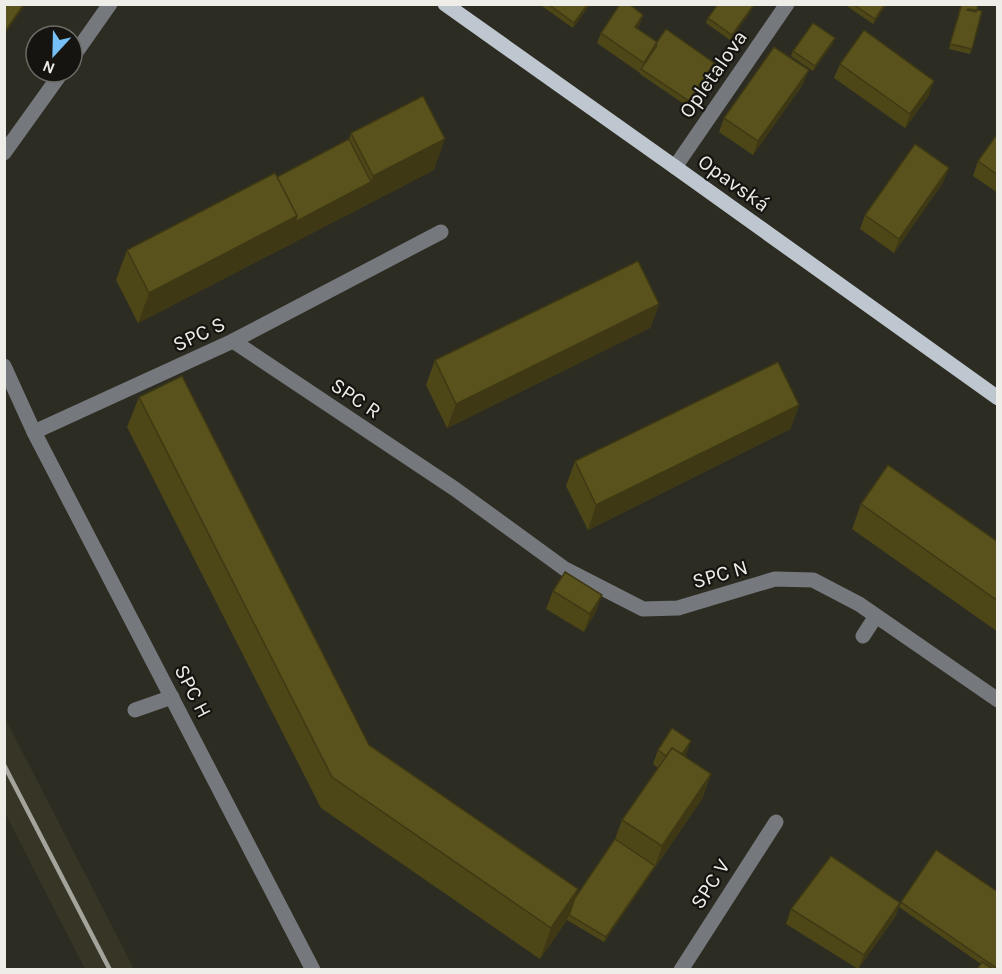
<svg xmlns="http://www.w3.org/2000/svg" width="1002" height="974" font-family="Karla,sans-serif">
<style>
.built{fill:#373525}
.lines{fill:none;stroke-linecap:round;stroke-linejoin:round}
.minor{stroke:#75797d;stroke-width:15}
.major{stroke:#bec7cf;stroke-width:15}
.rail{stroke:#a4a39c;stroke-width:4.5}
.wall{fill:#4d4718}
.shaded-wall{fill:#3e3914}
.building{fill:#59521c;stroke:#3e3914;stroke-width:1.5;fill-rule:evenodd}
.labels{text-anchor:middle;stroke-width:4.5;stroke-linejoin:round;paint-order:stroke}
.street-label{font-size:21px;fill:#eeede7;stroke:#151410}
</style>
<rect width="100%" height="100%" fill="#2d2c22"/>
<polygon class="built" points="4,718 5,718 134,969 85,969 5,813"/>
<g class="lines">
<g class="minor">
<polyline points="72,58 110,4"/>
<polyline points="4,153 62,72"/>
<polyline points="675,167 787,4"/>
<polyline points="233,341 455,489 565,569 643,609 678,608 775,579 813,580 859,604 998,700"/>
<polyline points="4,366 34,432 313,970"/>
<polyline points="34,432 233,341 441,232"/>
<polyline points="863,636 876,616"/>
<polyline points="135,710 172,697"/>
<polyline points="681,970 776,822"/>
</g>
<polyline class="major" points="445,4 675,167 998,398"/>
<polyline class="rail" points="4,765 110,970"/>
</g>
<g class="wall">
<polygon points="539,4 590,4 573,28"/>
<polygon points="844,4 887,4 873,24"/>
<polygon points="961,4 977,10 972,49 970,54 949,49"/>
<polygon points="751,11 730,40 706,23 708,18"/>
<polygon points="640,24 637,29 657,42 713,68 687,106 640,74 640,73 597,43 601,33"/>
<polygon points="833,43 813,71 791,56 793,51"/>
<polygon points="840,64 929,95 905,128 834,78"/>
<polygon points="803,84 753,155 719,132 724,118"/>
<polygon points="351,133 434,170 138,323 116,280 127,250 277,177 349,139"/>
<polygon points="998,133 998,193 973,176 978,161"/>
<polygon points="949,168 943,182 894,253 860,229 865,215"/>
<polygon points="659,304 650,328 447,428 426,385 435,360"/>
<polygon points="139,397 369,745 578,889 575,898 615,839 622,820 658,768 653,764 658,750 686,755 685,757 711,774 702,799 604,942 567,920 540,959 321,808 127,427"/>
<polygon points="799,405 790,429 588,530 566,486 575,461"/>
<polygon points="861,504 998,542 998,632 852,529"/>
<polygon points="553,591 602,595 595,613 584,632 546,609"/>
<polygon points="901,902 998,969 977,969 981,964 899,907"/>
<polygon points="900,903 895,917 858,969 786,924 791,909"/>
</g>
<g class="shaded-wall">
<polygon points="24,4 26,4 4,35 4,33"/>
<polygon points="588,4 590,4 573,28 574,23"/>
<polygon points="885,4 887,4 873,24 875,19"/>
<polygon points="753,6 751,11 730,40 732,35"/>
<polygon points="643,15 640,24 631,37 635,27"/>
<polygon points="835,38 833,43 813,71 815,66"/>
<polygon points="714,63 713,68 687,106 689,101"/>
<polygon points="809,70 803,84 753,155 758,141"/>
<polygon points="934,81 929,95 905,128 910,114"/>
<polygon points="445,139 434,170 138,323 149,293 297,216 371,182 373,176"/>
<polygon points="949,168 943,182 894,253 899,239"/>
<polygon points="659,304 650,328 447,428 456,404"/>
<polygon points="799,405 790,429 588,530 596,505"/>
<polygon points="602,595 595,613 584,632 590,614"/>
<polygon points="691,741 686,755 670,777 676,763"/>
<polygon points="711,774 702,799 604,942 606,937 655,866 662,846"/>
<polygon points="578,889 567,920 540,959 551,928"/>
<polygon points="900,903 895,917 858,969 864,955"/>
</g>
<g class="building">
<polygon points="4,4 24,4 4,33"/>
<polygon points="548,4 588,4 574,23"/>
<polygon points="620,4 629,4 643,15 635,27 657,42 644,63 601,33"/>
<polygon points="718,4 750,4 753,6 732,35 708,18"/>
<polygon points="853,4 885,4 875,19"/>
<path d="M962 4H978L977 10 982 11 972 49 950 44ZM968 9 976 10V12L967 10Z"/>
<polygon points="813,23 835,38 815,66 793,51"/>
<polygon points="666,29 714,63 689,101 641,69 656,47 657,42"/>
<polygon points="864,30 934,81 910,114 840,64"/>
<polygon points="774,47 809,70 758,141 724,118"/>
<polygon points="423,96 445,139 373,176 351,133"/>
<polygon points="998,133 998,175 978,161"/>
<polygon points="349,139 371,182 295,222 297,216 277,177"/>
<polygon points="915,144 949,168 899,239 865,215"/>
<polygon points="275,173 297,216 149,293 127,250"/>
<polygon points="638,261 659,304 456,404 435,360"/>
<polygon points="778,362 799,405 596,505 575,461"/>
<polygon points="182,376 369,745 578,889 551,928 332,777 139,397"/>
<polygon points="888,465 998,542 998,601 861,504"/>
<polygon points="565,572 602,595 590,614 553,591"/>
<polygon points="672,728 691,741 682,754 672,748 666,756 658,750"/>
<polygon points="672,748 711,774 662,846 622,820"/>
<polygon points="615,839 655,866 606,937 569,915 575,898"/>
<polygon points="936,850 998,892 998,969 901,902"/>
<polygon points="831,856 900,903 864,955 791,909"/>
<polygon points="982,962 993,969 977,969"/>
</g>
<g class="labels">
<g class="street-label">
<text transform="translate(713 74) rotate(-55)" y="7">Opletalova</text>
<text transform="translate(734 183) rotate(36)" y="7">Opavská</text>
<text transform="translate(199 334) rotate(-25)" y="7">SPC S</text>
<text transform="translate(356 398) rotate(34)" y="7">SPC R</text>
<text transform="translate(720 574) rotate(-16)" y="7">SPC N</text>
<text transform="translate(193 691) rotate(63)" y="7">SPC H</text>
<text transform="translate(710 884) rotate(-57)" y="7">SPC V</text>
</g>
</g>
<rect width="1002" height="974" fill="none" stroke="#eeede7" stroke-width="12"/>
<g transform="translate(54 54) rotate(202)"><circle r="28" fill="#151410" stroke="#6c6b66" stroke-width="1.5"/>
<path d="M0-4.5L10 22L0 15L-10 22Z" fill="#77c0f7"/>
<text y="-9" font-size="16" font-weight="bold" text-anchor="middle" fill="#eeede7">N</text>
</g>
</svg>
